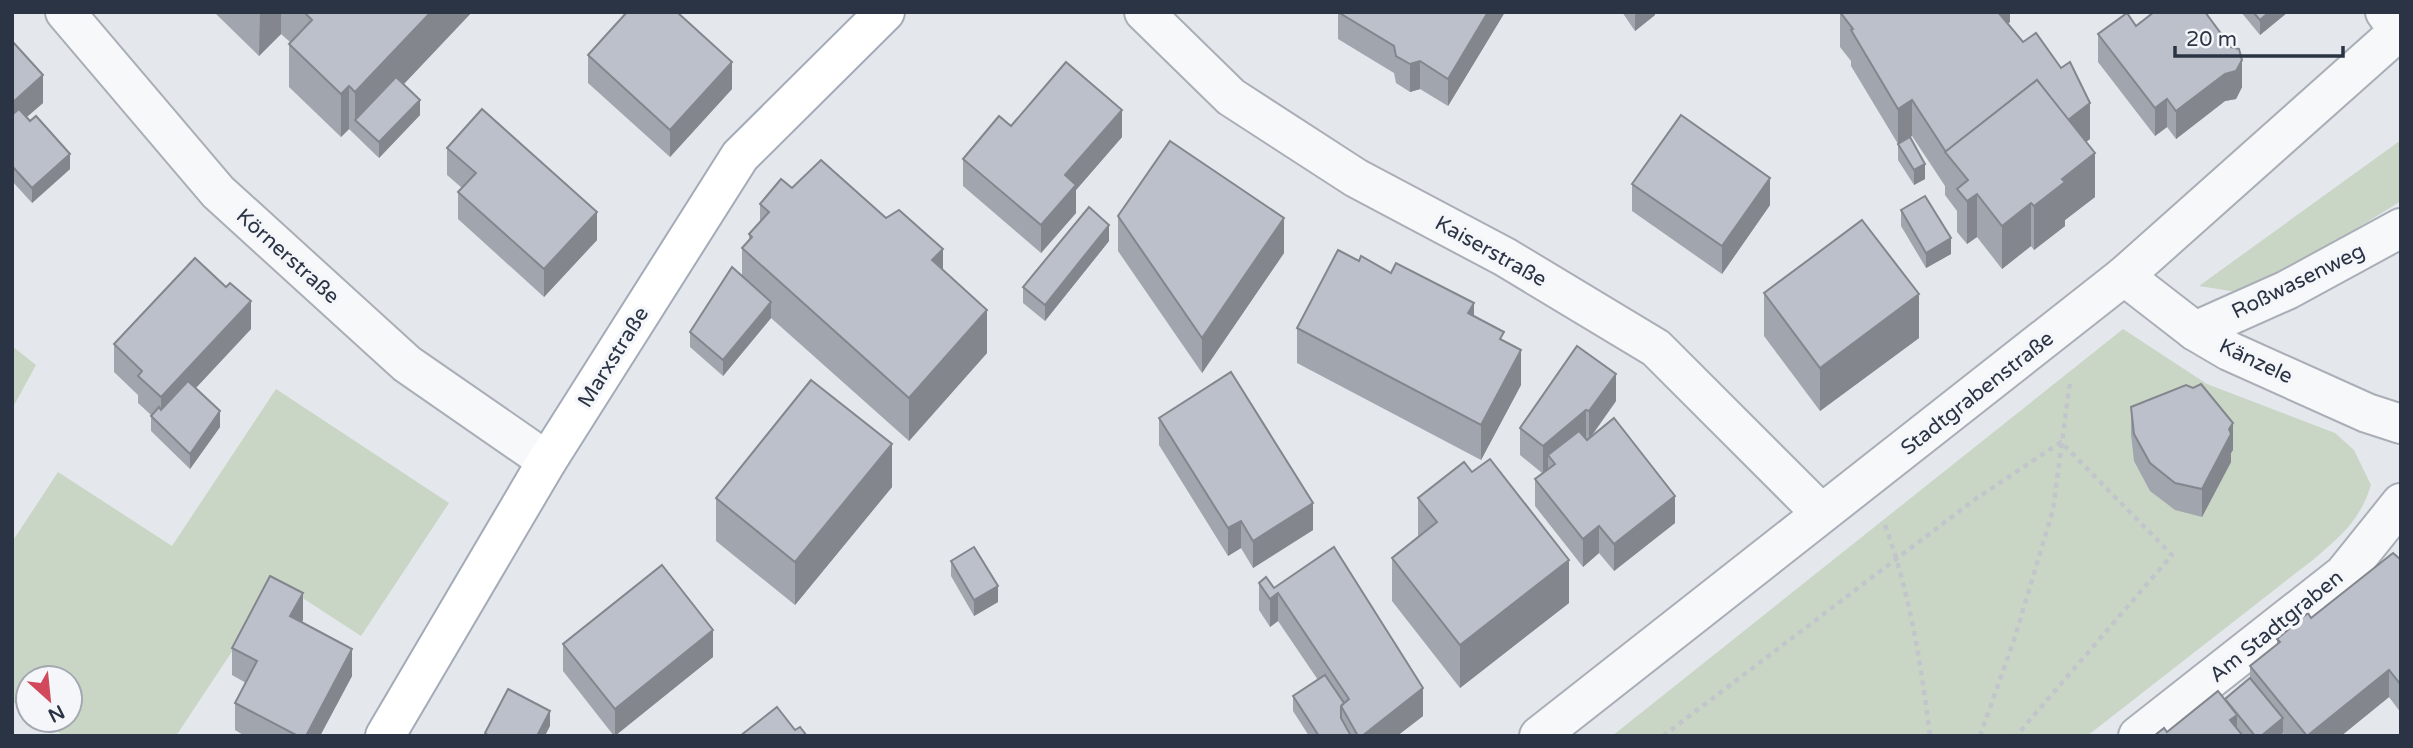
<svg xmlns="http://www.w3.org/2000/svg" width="2413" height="748" font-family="'Varela Round',sans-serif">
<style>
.green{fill:#c9d6c5}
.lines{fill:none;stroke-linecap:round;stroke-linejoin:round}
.minor-casing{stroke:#a9aeb7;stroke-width:42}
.major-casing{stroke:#a3abb8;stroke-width:42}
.path{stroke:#c2c5cb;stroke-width:4.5;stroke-dasharray:5 5;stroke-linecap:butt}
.minor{stroke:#f7f8fa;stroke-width:38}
.major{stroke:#fff;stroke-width:38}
.wall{fill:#a1a5ae}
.shaded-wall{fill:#83868d}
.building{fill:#bbc0ca;stroke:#83868d;stroke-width:2}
.labels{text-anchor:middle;stroke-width:7;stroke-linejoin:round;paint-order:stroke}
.street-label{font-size:21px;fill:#2b3445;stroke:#f4f6f9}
</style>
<rect width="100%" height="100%" fill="#e4e7ec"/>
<g class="green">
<polygon points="2401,140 2401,201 2282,275 2237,292 2199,286"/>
<path d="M2123 329 2207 384 2335 433 2354 450 2371 485C2360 520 2342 535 2314 559L2087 736H1612Z"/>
<polygon points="12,346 36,365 12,409"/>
<polygon points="276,389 449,503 361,636 278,582 176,736 64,736 40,720 70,720 70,678 28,678 28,712 12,701 12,542 58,472 172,546"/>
</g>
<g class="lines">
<g class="minor-casing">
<g id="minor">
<polyline points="65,12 218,192 407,364 547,461"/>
<polyline points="1144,12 1231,97 1356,178 1505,257 1656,348 1821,513"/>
<polyline points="2124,276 2195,331 2229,351 2367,413 2401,424"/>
<polyline points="2195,331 2287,290 2401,228"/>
<polyline points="1539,736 2124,276 2399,31 2385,12"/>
<polyline points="2138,736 2344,574 2401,503"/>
</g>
</g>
<g class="major-casing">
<polyline id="major" points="385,736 547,461 740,156 885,12"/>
</g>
<g class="path">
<path d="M1885 525C1910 593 1921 664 1930 736"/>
<polyline points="1663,736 1974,500 2061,442 2172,555 2016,736"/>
<polyline points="1980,736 2014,640 2053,510 2070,382"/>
</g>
<use href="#minor" class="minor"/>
<use href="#major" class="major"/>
</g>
<g class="wall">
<polygon points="214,12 472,12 404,84 420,115 379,158 349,129 341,137 289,87 289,44 290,42 281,34 259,56"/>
<polygon points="1338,12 1505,12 1448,106 1420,89 1410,92 1396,83 1394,73 1338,39"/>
<polygon points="1622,12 1655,12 1655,15 1635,31"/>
<polygon points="1840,12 2010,12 2010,22 2007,24 2090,139 2086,142 2095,197 2065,220 2065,226 2034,250 2031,246 2002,269 1977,237 1967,244 1957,232 1957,211 1945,195 1945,186 1912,136 1898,144 1851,66 1851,61 1840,47"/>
<polygon points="2241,12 2288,12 2260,35"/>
<polygon points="2136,26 2242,87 2236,99 2225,101 2176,139 2167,127 2155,136 2098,62 2098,34"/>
<polygon points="12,41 43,103 26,117 70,169 32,203 12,181"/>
<polygon points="588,55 732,89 670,157 588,83"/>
<polygon points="1011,126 1122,137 1076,190 1076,213 1041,253 963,186 963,159"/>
<polygon points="1898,144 1925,179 1914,185 1898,160"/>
<polygon points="447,148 597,240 544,297 458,219 458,192 462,188 447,175"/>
<polygon points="1632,184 1770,205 1722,274 1632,211"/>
<polygon points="792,188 886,218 943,270 987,353 909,441 771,318 723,376 690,347 690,332 742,276 742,248 749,240 749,234 760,223 760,204"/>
<polygon points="1901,210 1951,254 1926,268 1901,226"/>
<polygon points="1118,216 1284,253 1202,373 1118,251"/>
<polygon points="1109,241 1045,321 1023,303 1023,287"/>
<polygon points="1764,293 1919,338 1820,411 1764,336"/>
<polygon points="1474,316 1504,341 1521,385 1481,460 1297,363 1297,328"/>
<polygon points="251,329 195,389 220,427 190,469 151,431 151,415 138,403 138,395 114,372 114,344"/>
<polygon points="1616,401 1591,437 1675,523 1614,571 1599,553 1583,567 1535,506 1535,479 1542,473 1520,455 1520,428"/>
<polygon points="2131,407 2233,450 2231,453 2231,462 2202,517 2175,510 2150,491 2134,461 2131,434"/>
<polygon points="1159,418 1313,530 1253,568 1241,548 1228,556 1159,445"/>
<polygon points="1472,472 1569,603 1460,688 1392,601 1392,558 1418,537 1418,498"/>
<polygon points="892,487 795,605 716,541 716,498"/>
<polygon points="2401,560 2401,713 2389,697 2341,736 2285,736 2283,733 2280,736 2154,736 2167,732 2225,701 2250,678 2250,666 2277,645 2277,639"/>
<polygon points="951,561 998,602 974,616 951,576"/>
<polygon points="1259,583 1274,588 1423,716 1397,736 1309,736 1293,711 1293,696 1318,680 1278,621 1270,627 1259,610"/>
<polygon points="303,620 302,622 352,676 320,736 245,736 235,730 235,703 246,683 232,675 232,648"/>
<polygon points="563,644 713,657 614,736 563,671"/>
</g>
<g class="shaded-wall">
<polygon points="260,12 281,12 281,34 259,56"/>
<polygon points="431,12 472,12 363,127 355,120 355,92"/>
<polygon points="1488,12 1505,12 1448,106 1448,79"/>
<polygon points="1639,12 1655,12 1655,15 1635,31 1635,15"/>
<polygon points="1989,12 2010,12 2010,22 1989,37"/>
<polygon points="2269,12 2288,12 2260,35 2260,20"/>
<polygon points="2242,60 2242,87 2236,99 2225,101 2176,139 2176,111"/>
<polygon points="1420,61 1420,89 1410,92 1410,64"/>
<polygon points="732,62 732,89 670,157 670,130"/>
<polygon points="43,75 43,103 12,130 12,103"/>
<polygon points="349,86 349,129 341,137 341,94"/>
<polygon points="2167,99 2167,127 2155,136 2155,108"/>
<polygon points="420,100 420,115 379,158 379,142"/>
<polygon points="1912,100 1912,136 1898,144 1898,109"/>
<polygon points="2090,103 2090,139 2064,158 2064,123"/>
<polygon points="1122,110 1122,137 1076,190 1076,213 1041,253 1041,225 1065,175"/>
<polygon points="2095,153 2095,197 2065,220 2065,226 2034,250 2034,206 2062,179"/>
<polygon points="70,154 70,169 32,203 32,188"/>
<polygon points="1925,164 1925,179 1914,185 1914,170"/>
<polygon points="1770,178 1770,205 1722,274 1722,246"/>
<polygon points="1977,194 1977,237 1967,244 1967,201"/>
<polygon points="2031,203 2031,246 2002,269 2002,226"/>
<polygon points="597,212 597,240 544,297 544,269"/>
<polygon points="1284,218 1284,253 1202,373 1202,338"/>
<polygon points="1109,225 1109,241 1045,321 1045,305"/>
<polygon points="1951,238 1951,254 1926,268 1926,253"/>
<polygon points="943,249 943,292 932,260"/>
<polygon points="1919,294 1919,338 1820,411 1820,368"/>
<polygon points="251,301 251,329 161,425 161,397"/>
<polygon points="771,302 771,318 723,376 723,360"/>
<polygon points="1474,303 1474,338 1468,313"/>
<polygon points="987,310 987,353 909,441 909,398"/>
<polygon points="1521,350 1521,385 1481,460 1481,425"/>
<polygon points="1616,374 1616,401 1589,439 1589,411"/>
<polygon points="1586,410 1586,437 1555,464 1548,455 1548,469 1543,474 1543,446"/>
<polygon points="220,411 220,427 190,469 190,454"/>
<polygon points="2233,423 2233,450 2231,453 2231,462 2202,517 2202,489 2229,429"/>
<polygon points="892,444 892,487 795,605 795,562"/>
<polygon points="1675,496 1675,523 1614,571 1614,544"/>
<polygon points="1313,503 1313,530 1253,568 1253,541"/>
<polygon points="1241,521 1241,548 1228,556 1228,528"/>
<polygon points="1599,526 1599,553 1583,567 1583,539"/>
<polygon points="1569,560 1569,603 1460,688 1460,645"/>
<polygon points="998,586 998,602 974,616 974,600"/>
<polygon points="303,593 303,620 290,643 290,616"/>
<polygon points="1278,593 1278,621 1270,627 1270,599"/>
<polygon points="713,630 713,657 615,736 615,709"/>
<polygon points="352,649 352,676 320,736 306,736"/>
<polygon points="2389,670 2389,697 2341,736 2307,736"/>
<polygon points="1423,688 1423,716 1397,736 1362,736"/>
<polygon points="550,711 550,726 545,736 537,736"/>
<polygon points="2237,715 2237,736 2230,720"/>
<polygon points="2283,718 2283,733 2280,736 2261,736"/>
</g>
<g class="building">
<polygon points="304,12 431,12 355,92 349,86 341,94 289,44 312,20"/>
<polygon points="627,12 677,12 732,62 670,130 588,55"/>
<polygon points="1338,12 1488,12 1448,79 1420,61 1410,64 1396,56 1394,46"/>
<polygon points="1840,12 1998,12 2023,42 2036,33 2061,68 2070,62 2090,103 2068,120 2037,80 1946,152 1912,100 1898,109 1851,30 1853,29"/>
<polygon points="2154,12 2205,12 2231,47 2239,49 2242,60 2236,71 2225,74 2176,111 2167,99 2155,108 2098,34 2127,13 2136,26"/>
<polygon points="2253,12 2269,12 2260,20"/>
<polygon points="12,41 43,75 12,103"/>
<polygon points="1066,62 1122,110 1065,175 1076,185 1041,225 963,159 999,116 1011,126"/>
<polygon points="396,77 420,100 379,142 355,120"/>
<polygon points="2037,80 2095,153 2062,179 2065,182 2034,206 2031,203 2002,226 1977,194 1967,201 1957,189 1968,180 1945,152"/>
<polygon points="19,109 30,121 36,116 70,154 32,188 12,166 12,115"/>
<polygon points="482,109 597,212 544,269 458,192 476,173 447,148"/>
<polygon points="1681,115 1770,178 1722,246 1632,184"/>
<polygon points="1910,137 1925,164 1914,170 1898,144"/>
<polygon points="1170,141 1284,218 1202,338 1118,216"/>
<polygon points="821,160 886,218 899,210 943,249 932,260 987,310 909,398 742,248 752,237 749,234 769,212 760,204 781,179 792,188"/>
<polygon points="1925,196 1951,238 1926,253 1901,210"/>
<polygon points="1089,207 1109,225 1045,305 1023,287"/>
<polygon points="1862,220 1919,294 1820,368 1764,293"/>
<polygon points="1338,250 1359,261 1361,256 1391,273 1396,263 1474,303 1468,313 1504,332 1500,339 1521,350 1481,425 1297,328"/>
<polygon points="195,258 226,287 230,283 251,301 161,397 138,376 142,371 114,344"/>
<polygon points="732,267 771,302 723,360 690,332"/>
<polygon points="1577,346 1616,374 1589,411 1586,410 1543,446 1520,428"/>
<polygon points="1231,372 1313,503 1253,541 1241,521 1228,528 1159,418"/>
<polygon points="811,380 892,444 795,562 716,498"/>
<polygon points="188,381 220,411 190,454 151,416 159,407 161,410"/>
<polygon points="2201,384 2233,423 2229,429 2231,434 2202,489 2175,483 2150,463 2134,434 2131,407 2186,385 2193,388"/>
<polygon points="1614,418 1675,496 1614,544 1599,526 1583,539 1535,479 1555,464 1548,455 1579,431 1587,440"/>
<polygon points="1490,459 1569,560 1460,645 1392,558 1437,522 1418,498 1464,462 1472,472"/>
<polygon points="974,547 998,586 974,600 951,561"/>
<polygon points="1334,547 1423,688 1362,736 1358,736 1341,706 1349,699 1278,593 1270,599 1259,583 1266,577 1274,588"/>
<polygon points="2393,553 2401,560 2401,685 2389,670 2307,736 2250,666 2280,642 2277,639 2308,613 2311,618"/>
<polygon points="662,565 713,630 615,709 563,644"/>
<polygon points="270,576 303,593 290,616 352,649 306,736 298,736 235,703 257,661 232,648"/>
<polygon points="1325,675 1344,703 1341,706 1341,718 1351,736 1319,736 1293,696"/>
<polygon points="2250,678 2283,718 2261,736 2255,736 2225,699"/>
<polygon points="508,689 550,711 537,736 489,736 485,733"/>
<polygon points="2218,691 2237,715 2230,720 2243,736 2154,736 2164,728 2167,732"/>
<polygon points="777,707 795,730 800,727 807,736 740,736"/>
</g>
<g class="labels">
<g class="street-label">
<text transform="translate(1491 251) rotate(29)" y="7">Kaiserstraße</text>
<text transform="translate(288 256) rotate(42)" y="7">Körnerstraße</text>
<text transform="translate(2298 281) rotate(-26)" y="7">Roßwasenweg</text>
<text transform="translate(613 357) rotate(-58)" y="7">Marxstraße</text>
<text transform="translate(2256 361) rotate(25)" y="7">Känzele</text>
<text transform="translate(1977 393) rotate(-38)" y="7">Stadtgrabenstraße</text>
<text transform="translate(2276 626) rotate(-39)" y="7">Am Stadtgraben</text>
</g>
</g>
<rect width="2413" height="748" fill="none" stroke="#2b3445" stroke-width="28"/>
<g transform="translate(49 699) rotate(153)"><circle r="33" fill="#f4f6f9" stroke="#a4a8b1" stroke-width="2"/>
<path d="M0-5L12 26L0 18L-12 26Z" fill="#d1495b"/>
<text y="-10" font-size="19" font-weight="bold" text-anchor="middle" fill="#2b3445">N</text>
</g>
<path d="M2175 46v10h168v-10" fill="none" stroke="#2b3445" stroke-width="3.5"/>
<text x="2186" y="46" font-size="21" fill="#2b3445" stroke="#f4f6f9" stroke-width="5" paint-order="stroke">20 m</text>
</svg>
